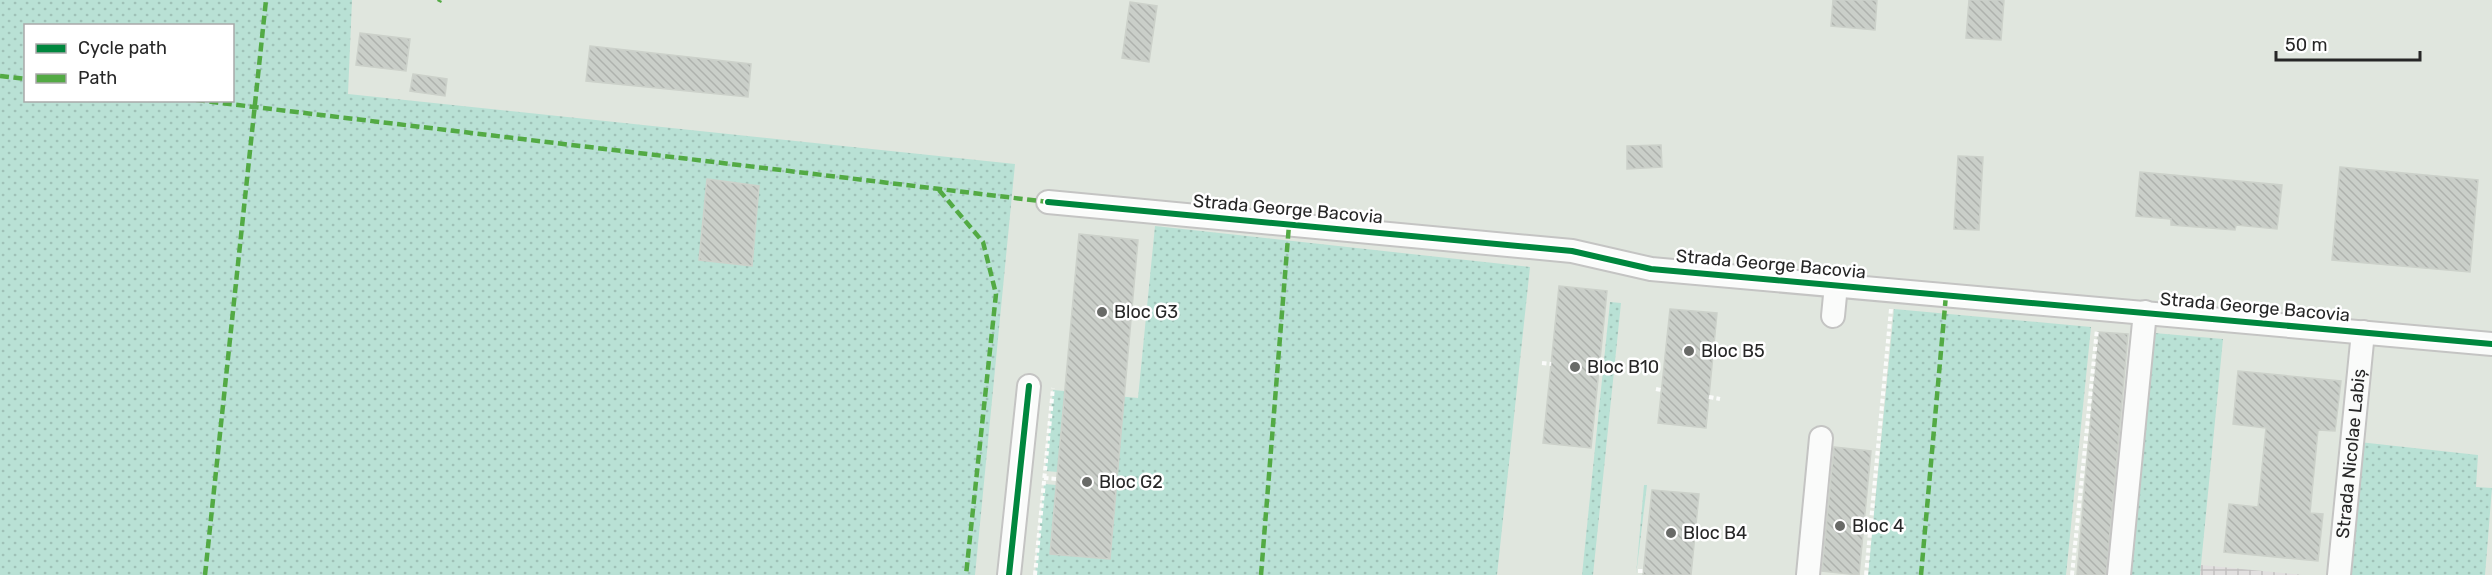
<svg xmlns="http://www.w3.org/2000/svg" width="2492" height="575" font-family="Rubik,sans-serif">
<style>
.industrial{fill:url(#industrial-grid)}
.grass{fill:url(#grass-dots);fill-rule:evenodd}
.building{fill:url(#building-back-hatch);stroke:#ccd1ca;stroke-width:1.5}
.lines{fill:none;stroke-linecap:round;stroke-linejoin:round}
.minor-casing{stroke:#c4c4c3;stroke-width:26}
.path{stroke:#fafbfa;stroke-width:4;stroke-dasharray:4.5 3;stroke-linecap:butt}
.minor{stroke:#fafbfa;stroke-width:22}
.quiet{stroke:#53aa44;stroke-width:4.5;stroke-dasharray:9 4.5;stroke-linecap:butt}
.cycleway-casing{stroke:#fff;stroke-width:10}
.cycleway{stroke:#00873e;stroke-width:6}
.poi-dot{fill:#686a67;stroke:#fff;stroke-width:2}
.labels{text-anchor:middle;stroke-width:5;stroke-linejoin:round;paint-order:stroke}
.street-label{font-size:18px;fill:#272727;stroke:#fff}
.poi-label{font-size:18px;fill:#272727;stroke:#fff;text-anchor:start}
</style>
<defs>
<pattern id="industrial-grid" width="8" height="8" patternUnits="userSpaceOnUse" patternTransform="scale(1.5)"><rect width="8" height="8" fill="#e1dfdf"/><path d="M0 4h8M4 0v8" fill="none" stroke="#c1bfbf"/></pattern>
<pattern id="grass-dots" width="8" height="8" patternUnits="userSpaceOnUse" patternTransform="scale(1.5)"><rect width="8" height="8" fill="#b9e1d5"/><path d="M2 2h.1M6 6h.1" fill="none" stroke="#9fc1b7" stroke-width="1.8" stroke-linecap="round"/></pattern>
<pattern id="building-back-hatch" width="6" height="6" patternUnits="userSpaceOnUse" patternTransform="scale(1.5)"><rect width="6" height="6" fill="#cacfc9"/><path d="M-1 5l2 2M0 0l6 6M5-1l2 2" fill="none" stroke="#aeb2ad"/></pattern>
</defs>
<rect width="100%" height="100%" fill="#e0e6de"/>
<polygon class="industrial" points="2201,565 2303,575 2200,575"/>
<g class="grass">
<path d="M0 0H352L348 94 1015 164 975 575H0ZM26 26H232V100H26Z"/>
<polygon points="1155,226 1530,267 1497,575 1035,575 1044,484 1056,485 1050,554 1058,472 1045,471 1053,390 1138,398"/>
<polygon points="1610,302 1621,303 1593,575 1582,575"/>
<polygon points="1894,309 2091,327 2066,575 1868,575"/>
<polygon points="2143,332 2223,339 2200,575 2117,575"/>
<polygon points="2359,442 2478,455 2476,487 2492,488 2485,575 2347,575"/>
<polygon points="1644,485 1647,485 1636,575"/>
</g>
<g class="building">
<polygon points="1833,0 1877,0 1875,30 1831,26"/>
<polygon points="1969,0 2004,0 2001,40 1966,38"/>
<polygon points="1130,2 1157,6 1149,62 1122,58"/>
<polygon points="360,33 410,39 406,71 356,65"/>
<polygon points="590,46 751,64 748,97 586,81"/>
<polygon points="413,74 447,79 445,96 410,91"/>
<polygon points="1661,145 1662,167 1627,169 1627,146"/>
<polygon points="1958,156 1983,157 1979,230 1954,229"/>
<polygon points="2340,167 2478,180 2470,272 2332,260"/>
<polygon points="2140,172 2282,185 2277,229 2236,225 2235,230 2171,225 2171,219 2136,216"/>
<polygon points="707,179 759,186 752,266 699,260"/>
<polygon points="1079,234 1138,240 1110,559 1050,554"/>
<polygon points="1559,286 1607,291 1591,448 1543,443"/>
<polygon points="1670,309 1717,313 1706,428 1658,423"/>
<polygon points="2098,332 2128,334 2117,457 2106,575 2077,575"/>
<polygon points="2238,371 2341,381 2335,431 2318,430 2310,513 2323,514 2318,561 2224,552 2229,504 2258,507 2266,428 2233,424"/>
<polygon points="1834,447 1871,451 1859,575 1822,571"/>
<polygon points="1652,490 1699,494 1691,575 1643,575"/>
</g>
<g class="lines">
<g class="minor-casing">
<g id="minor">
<polyline points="1048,202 1572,251 1651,269 2492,344"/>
<polyline points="1833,316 1836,285"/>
<polyline points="1009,575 1029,386"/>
<polyline points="1808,575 1821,438"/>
<polyline points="2119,575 2145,312"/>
<path id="s1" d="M2339 575 2363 332"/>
</g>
</g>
<g class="path">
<polyline points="1542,363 1551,364"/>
<polyline points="1599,370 1603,369"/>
<polyline points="1656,389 1661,390"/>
<polyline points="1709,397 1720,399"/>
<polyline points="1044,478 1057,479"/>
<polyline points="1638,571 1643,571"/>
<polyline points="1035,575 1053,388"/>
<polyline points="1866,575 1891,309"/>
<polyline points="2072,575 2097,329"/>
</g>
<use href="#minor" class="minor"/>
<g class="quiet">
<polyline points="439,2 440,0"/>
<polyline points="0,76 26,79"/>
<polyline points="196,100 1048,202"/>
<polyline points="939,190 983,242 996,294 966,575"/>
<polyline points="205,575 266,0"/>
<polyline points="1261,575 1289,225"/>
<polyline points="1921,575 1946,295"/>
</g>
<g class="cycleway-casing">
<g id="cycleway">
<polyline points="1048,202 1572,251 1651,269 2492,344"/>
<polyline points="1009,575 1029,386"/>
</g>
</g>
<use href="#cycleway" class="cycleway"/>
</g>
<g class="poi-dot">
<circle cx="1102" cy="312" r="6"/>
<circle cx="1689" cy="351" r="6"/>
<circle cx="1575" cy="367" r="6"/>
<circle cx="1087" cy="482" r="6"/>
<circle cx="1840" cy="526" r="6"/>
<circle cx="1671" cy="533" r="6"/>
</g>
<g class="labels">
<g class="street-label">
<text transform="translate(1288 209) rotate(5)" y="6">Strada George Bacovia</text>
<text transform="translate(1771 264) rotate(5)" y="6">Strada George Bacovia</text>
<text transform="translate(2255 307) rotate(5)" y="6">Strada George Bacovia</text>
<text dy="6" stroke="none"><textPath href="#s1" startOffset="122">Strada Nicolae Labiș</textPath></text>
</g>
<g class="poi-label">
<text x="1114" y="318">Bloc G3</text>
<text x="1701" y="357">Bloc B5</text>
<text x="1587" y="373">Bloc B10</text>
<text x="1099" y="488">Bloc G2</text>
<text x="1852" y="532">Bloc 4</text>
<text x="1683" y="539">Bloc B4</text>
</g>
</g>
<rect x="24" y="24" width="210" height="78" fill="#ffffff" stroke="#a9a9a9" stroke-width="1.5"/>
<rect x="36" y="44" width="30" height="9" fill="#00873e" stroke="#a9a9a9" stroke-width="1.5"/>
<text x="78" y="54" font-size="18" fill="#272727">Cycle path</text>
<rect x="36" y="74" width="30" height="9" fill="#53aa44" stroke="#a9a9a9" stroke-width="1.5"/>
<text x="78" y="84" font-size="18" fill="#272727">Path</text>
<path d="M2276 51v9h144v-9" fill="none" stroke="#272727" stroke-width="3"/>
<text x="2285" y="51" font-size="18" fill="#272727" stroke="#ffffff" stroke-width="4.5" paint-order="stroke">50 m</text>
</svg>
